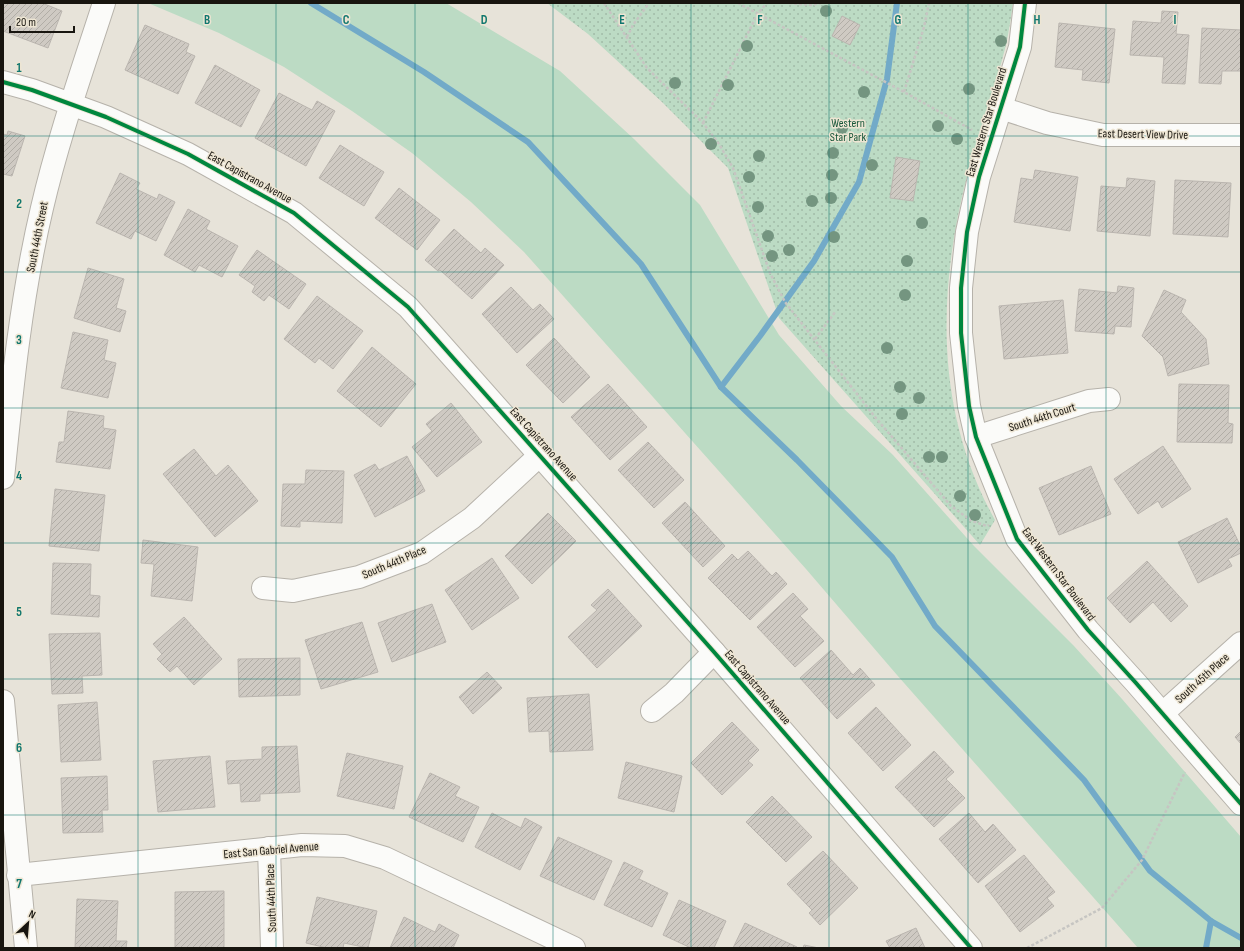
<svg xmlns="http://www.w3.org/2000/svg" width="1244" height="951" font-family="'Sofia Sans Condensed',sans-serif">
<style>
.grass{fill:#bcdbc4}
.park{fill:url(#park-dots)}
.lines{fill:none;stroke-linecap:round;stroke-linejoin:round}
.stream{stroke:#72aac8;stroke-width:6}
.building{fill:url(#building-hatch);stroke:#bab5af}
.street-casing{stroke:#b6b2aa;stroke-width:24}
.path{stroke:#c6c5c2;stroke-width:2.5;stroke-dasharray:3 2;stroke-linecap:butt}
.street{stroke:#fbfbf9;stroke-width:22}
.cycleway-casing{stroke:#ede5d3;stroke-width:6}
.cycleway{stroke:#00873e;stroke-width:4}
.tree{fill:#749580}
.grid{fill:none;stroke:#0f766e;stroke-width:1;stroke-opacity:0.55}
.labels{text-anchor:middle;stroke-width:3;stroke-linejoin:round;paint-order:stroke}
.street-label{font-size:12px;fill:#18150f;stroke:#ede5d3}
.park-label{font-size:12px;fill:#165638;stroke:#ede5d3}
.grid-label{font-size:13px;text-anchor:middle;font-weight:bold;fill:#0f766e;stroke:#ede5d3;stroke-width:3;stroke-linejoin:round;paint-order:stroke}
</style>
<defs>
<pattern id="park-dots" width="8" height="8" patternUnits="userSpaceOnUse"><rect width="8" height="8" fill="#bcdbc4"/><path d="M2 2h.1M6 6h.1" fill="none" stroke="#a1bba7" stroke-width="1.8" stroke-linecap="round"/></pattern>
<pattern id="building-hatch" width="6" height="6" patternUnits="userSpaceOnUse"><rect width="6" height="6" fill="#cfcac3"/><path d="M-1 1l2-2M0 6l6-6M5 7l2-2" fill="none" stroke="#b1ada6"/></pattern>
</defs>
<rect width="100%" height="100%" fill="#e7e3d9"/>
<polygon class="grass" points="148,3 446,3 560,71 634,139 700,205 779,335 841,406 893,455 974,546 1074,646 1122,699 1241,837 1241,948 1138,948 897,675 806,569 524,252 471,202 412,153 352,111 284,67 219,33"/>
<path class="park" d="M547 3H1013C1011 17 1009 31 1006 45 995 89 978 132 967 176 937 293 935 412 995 520L980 545 779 318 728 168 662 102 588 34Z"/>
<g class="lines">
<g class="stream">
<polyline points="311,3 424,72 528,142 641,264 721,387 797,460 892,557 935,626 1084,780 1150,871 1211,921 1241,938"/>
<polyline points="721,387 760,336 814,261 859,182 887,79 897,3"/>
<polyline points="1206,948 1211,921"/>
</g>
</g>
<g class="building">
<polygon points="3,3 42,3 62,11 48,48 3,31"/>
<polygon points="1162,11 1178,12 1176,34 1189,35 1185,84 1162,83 1164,57 1130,55 1133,21 1161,23"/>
<polygon points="842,16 860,25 850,45 832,36"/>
<polygon points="1059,23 1115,29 1109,83 1082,80 1083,70 1055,67"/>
<polygon points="145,25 189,44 186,52 195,56 178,94 125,70"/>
<polygon points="1202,28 1241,30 1241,71 1222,71 1221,84 1199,83"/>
<polygon points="215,65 260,90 241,127 195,103"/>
<polygon points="279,93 312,110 317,101 335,111 306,166 255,138"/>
<polygon points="8,131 25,136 12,176 3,174 3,134 7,135"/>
<polygon points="340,145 384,172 364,206 319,178"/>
<polygon points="896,157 920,161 913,201 890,198"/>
<polygon points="1035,170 1078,177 1070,231 1014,222 1021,178 1033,180"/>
<polygon points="120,173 140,183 136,189 157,199 159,194 175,202 156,241 135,231 131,239 96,223"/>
<polygon points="1127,178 1155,181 1150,236 1097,231 1101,186 1126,188"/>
<polygon points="1175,180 1231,183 1228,237 1173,234"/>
<polygon points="399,188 440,220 417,250 375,218"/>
<polygon points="188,209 210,221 206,229 238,246 222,277 199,265 195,272 164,255"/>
<polygon points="454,229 481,253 485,248 504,265 472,299 440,270 438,271 425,260"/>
<polygon points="257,250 306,284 289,309 269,295 264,301 252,292 255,286 239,275"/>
<polygon points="88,268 124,279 116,308 126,311 120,332 74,318"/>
<polygon points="1118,286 1134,288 1131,327 1115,326 1114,334 1075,331 1079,289 1117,293"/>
<polygon points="511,287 533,310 540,304 554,319 517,353 482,314"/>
<polygon points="1164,290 1186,300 1181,312 1206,339 1209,364 1168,376 1163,357 1142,336"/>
<polygon points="317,296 363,331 333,369 319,358 315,363 284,339"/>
<polygon points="1063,300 1068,353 1004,359 999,306"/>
<polygon points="73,332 108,340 104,360 116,363 108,398 61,388"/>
<polygon points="554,338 590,377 563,403 526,365"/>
<polygon points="372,347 416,384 381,427 337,391"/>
<polygon points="608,384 647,427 610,460 571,417"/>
<polygon points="1179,384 1229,385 1228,423 1233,424 1232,443 1177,442"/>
<polygon points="451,403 482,442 437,477 412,447 432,431 426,424"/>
<polygon points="68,411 104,416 103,428 116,430 110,469 56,462 59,442 64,442"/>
<polygon points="648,442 684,480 654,508 618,470"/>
<polygon points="1163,446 1191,489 1162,508 1158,501 1138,514 1114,479"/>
<polygon points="194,449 216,476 228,465 258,501 215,537 163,474"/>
<polygon points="407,456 425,491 375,517 354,475 375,464 379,470"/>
<polygon points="1091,466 1111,514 1059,535 1039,488"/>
<polygon points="306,470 344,471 342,523 300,521 300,527 281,526 283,484 305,484"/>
<polygon points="55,489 105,495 99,551 49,546"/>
<polygon points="685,502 725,546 703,567 662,523"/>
<polygon points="548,513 576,541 532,584 505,556"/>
<polygon points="1227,518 1241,547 1241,553 1228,559 1232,566 1198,583 1178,542"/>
<polygon points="143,540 198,547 192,601 151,596 154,564 141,563"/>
<polygon points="748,551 772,576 776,572 787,584 750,620 708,578 732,554 738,560"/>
<polygon points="492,558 519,598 472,630 445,590"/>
<polygon points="1147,561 1188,606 1171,622 1153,602 1130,623 1107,598"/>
<polygon points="53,563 91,564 90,595 100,596 99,617 51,614"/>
<polygon points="608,589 642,626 597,668 568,637 597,610 591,605"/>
<polygon points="793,593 808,609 800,616 824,641 795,667 757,627"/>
<polygon points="432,604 446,642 392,662 378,623"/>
<polygon points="184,617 222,659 194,685 177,666 170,672 157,659 162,654 153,644"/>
<polygon points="362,622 378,672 321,689 305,640"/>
<polygon points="100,633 102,675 82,676 83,693 52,694 49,634"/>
<polygon points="831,650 853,675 860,668 875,685 837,719 800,678"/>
<polygon points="300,658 300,695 239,697 238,659"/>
<polygon points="487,672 502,688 473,714 459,697"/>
<polygon points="589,694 593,750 550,752 549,731 529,732 527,698"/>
<polygon points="97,702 101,760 61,762 58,705"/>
<polygon points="876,707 911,745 883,771 848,733"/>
<polygon points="732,722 759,750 748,761 753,765 722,795 691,763"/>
<polygon points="1241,731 1241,744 1235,737"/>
<polygon points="297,746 300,792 260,794 260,801 241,802 240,783 228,784 226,761 262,759 262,747"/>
<polygon points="934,751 954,772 946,779 965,798 934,827 895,787"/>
<polygon points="347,753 403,766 394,809 337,796"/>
<polygon points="210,756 215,807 158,812 153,761"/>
<polygon points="626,762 682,776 674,812 618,798"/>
<polygon points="430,773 460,787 455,796 479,807 463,842 409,817"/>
<polygon points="107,776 108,810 102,810 103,832 63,833 61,778"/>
<polygon points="772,796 812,837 786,862 746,822"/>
<polygon points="492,813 521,828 525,818 542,827 520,870 475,847"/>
<polygon points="969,813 985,832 993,824 1016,850 978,883 939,839"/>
<polygon points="558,837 612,861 594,900 540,876"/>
<polygon points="823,851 858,888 820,925 809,913 812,910 787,884"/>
<polygon points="1024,855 1055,892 1047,898 1054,906 1020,932 985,886"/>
<polygon points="624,862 643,871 639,879 668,893 652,927 604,905"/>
<polygon points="224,891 224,948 175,948 175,892"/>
<polygon points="317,897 377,911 368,948 344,943 343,948 327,948 306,943"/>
<polygon points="77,899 118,901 116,941 127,941 126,948 75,948"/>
<polygon points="679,900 726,921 714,948 691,948 663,935"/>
<polygon points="404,917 435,932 439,924 459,935 453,948 390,948"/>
<polygon points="745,923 797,947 796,948 733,948"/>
<polygon points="916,928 925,948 890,948 886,941"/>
<polygon points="804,945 819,948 803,948"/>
</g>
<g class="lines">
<g class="street-casing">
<g id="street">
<polyline points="1025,3 1020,47 979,177 967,232 961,288 961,333 969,406 976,437 1017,539 1088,630 1136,683 1241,804"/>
<polyline points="3,82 32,90 106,117 188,154 294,213 408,307 714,652 971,948"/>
<polyline points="1001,108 1047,123 1103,135 1241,135"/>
<polyline points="976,437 1089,401 1109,399"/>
<path d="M3 478C12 388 21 297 42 208 58 139 82 71 104 3"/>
<polyline points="263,588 293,591 359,577 422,553 472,518 540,455"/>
<polyline points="3,701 26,948"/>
<polyline points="652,711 674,693 714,652"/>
<polyline points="1163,713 1241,643"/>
<polyline points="269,848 272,948"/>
<polyline points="18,875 302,845 345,846 385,858 574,948"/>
</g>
</g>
<g class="path">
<polyline points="604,3 647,68 703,123 719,144 733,168 770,273 785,302 875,417 951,506 972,521 987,526 989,525"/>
<polyline points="738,3 904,92 972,130"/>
<polyline points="789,3 811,5 821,3"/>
<polyline points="627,37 633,25 649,3"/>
<polyline points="904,92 924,27 929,3"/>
<polyline points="703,123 758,13 767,3"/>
<polyline points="815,339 836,311"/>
<polyline points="1027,948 1102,908 1142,860 1185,772"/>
</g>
<use href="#street" class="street"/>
<g class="cycleway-casing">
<g id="cycleway">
<polyline points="1025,3 1020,47 979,177 967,232 961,288 961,333 969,406 976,437 1017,539 1088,630 1136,683 1241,804"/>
<polyline points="3,82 32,90 106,117 188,154 294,213 408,307 714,652 971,948"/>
</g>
</g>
<use href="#cycleway" class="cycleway"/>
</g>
<g class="tree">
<circle cx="826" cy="11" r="6"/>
<circle cx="1001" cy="41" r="6"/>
<circle cx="747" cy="46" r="6"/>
<circle cx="675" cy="83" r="6"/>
<circle cx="728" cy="85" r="6"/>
<circle cx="969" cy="89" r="6"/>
<circle cx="864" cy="92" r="6"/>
<circle cx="938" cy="126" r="6"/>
<circle cx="842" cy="128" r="6"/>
<circle cx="957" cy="139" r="6"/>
<circle cx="711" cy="144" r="6"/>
<circle cx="833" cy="153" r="6"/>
<circle cx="759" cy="156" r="6"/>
<circle cx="872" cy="165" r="6"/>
<circle cx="832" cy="175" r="6"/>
<circle cx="749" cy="177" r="6"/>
<circle cx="831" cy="198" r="6"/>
<circle cx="812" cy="201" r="6"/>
<circle cx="758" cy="207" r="6"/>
<circle cx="922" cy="223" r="6"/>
<circle cx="768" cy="236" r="6"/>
<circle cx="834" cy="237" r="6"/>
<circle cx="789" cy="250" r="6"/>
<circle cx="772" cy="256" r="6"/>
<circle cx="907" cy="261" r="6"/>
<circle cx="905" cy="295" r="6"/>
<circle cx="887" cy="348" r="6"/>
<circle cx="900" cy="387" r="6"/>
<circle cx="919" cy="398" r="6"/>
<circle cx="902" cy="414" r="6"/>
<circle cx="929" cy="457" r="6"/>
<circle cx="942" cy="457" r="6"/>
<circle cx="960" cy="496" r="6"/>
<circle cx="975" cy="515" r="6"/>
</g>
<path class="grid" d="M138 3V948M276 3V948M415 3V948M553 3V948M691 3V948M829 3V948M968 3V948M1106 3V948M3 136H1241M3 272H1241M3 408H1241M3 543H1241M3 679H1241M3 815H1241"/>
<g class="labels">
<g class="street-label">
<text transform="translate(986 122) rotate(-73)" y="4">East Western Star Boulevard</text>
<text transform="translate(1143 134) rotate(1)" y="4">East Desert View Drive</text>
<text transform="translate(250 177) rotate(29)" y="4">East Capistrano Avenue</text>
<text transform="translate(37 237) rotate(-79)" y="4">South 44th Street</text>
<text transform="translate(1042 417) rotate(-18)" y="4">South 44th Court</text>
<text transform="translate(544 444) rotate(48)" y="4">East Capistrano Avenue</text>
<text transform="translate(394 562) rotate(-23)" y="4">South 44th Place</text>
<text transform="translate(1059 574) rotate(53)" y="4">East Western Star Boulevard</text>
<text transform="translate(1202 678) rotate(-42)" y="4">South 45th Place</text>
<text transform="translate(758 687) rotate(49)" y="4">East Capistrano Avenue</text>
<text transform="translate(271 850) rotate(-5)" y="4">East San Gabriel Avenue</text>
<text transform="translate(271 898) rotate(-92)" y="4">South 44th Place</text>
</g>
<g class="park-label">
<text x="848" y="127">Western<tspan x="848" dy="14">Star Park</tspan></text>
</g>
</g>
<g class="grid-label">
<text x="207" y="24">B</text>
<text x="346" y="24">C</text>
<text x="484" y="24">D</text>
<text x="622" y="24">E</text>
<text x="760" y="24">F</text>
<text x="898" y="24">G</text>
<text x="1037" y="24">H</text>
<text x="1175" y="24">I</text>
<text x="19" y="72">1</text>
<text x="19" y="208">2</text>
<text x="19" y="344">3</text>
<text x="19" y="480">4</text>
<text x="19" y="616">5</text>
<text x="19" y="752">6</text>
<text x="19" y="888">7</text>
</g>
<rect width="1244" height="951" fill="none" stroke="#18150f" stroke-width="8"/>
<g transform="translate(28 923) rotate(26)" stroke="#ede5d3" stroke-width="3" paint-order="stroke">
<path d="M0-3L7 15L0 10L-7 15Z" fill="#18150f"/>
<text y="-6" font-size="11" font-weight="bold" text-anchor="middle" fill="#18150f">N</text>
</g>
<path d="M10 26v6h64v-6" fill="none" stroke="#18150f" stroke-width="2"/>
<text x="16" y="26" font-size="12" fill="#18150f" stroke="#ede5d3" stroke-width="3" paint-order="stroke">20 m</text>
</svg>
